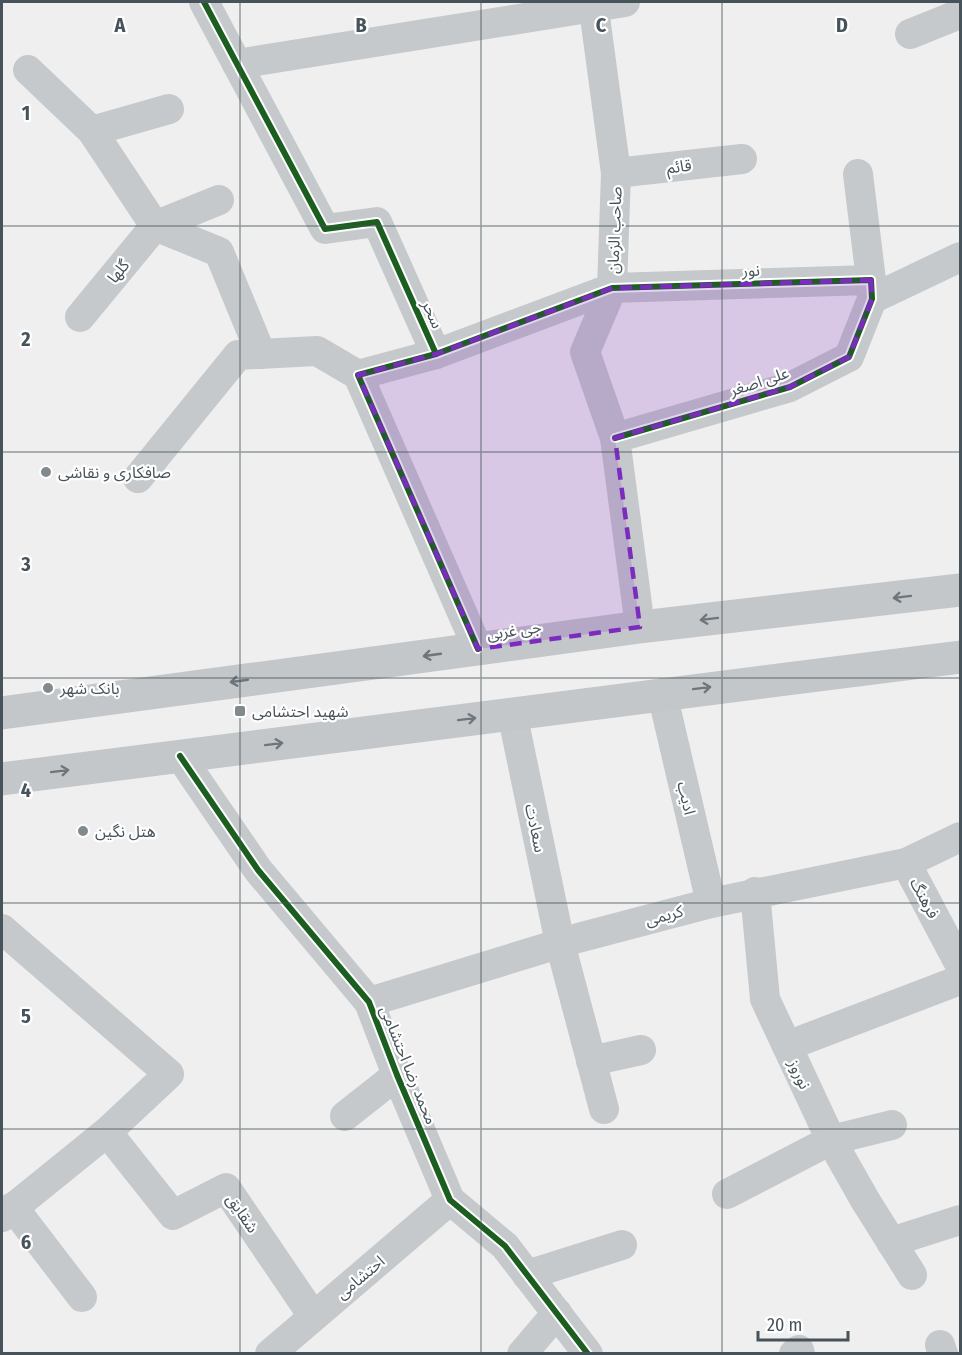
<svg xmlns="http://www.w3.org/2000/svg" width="962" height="1355" font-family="'Fira Sans Condensed','Noto Sans Arabic',sans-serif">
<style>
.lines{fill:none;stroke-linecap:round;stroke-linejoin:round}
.street{stroke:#c6c9cb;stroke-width:30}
.primary{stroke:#c4c7ca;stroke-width:33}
.cycleway-casing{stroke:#fff;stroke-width:10}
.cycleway{stroke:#1b5e20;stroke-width:6}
.oneway{stroke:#6c767c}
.marked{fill:#7b2cbf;fill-opacity:0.2;stroke:#7b2cbf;stroke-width:4.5;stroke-dasharray:12 8;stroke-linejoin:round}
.grid{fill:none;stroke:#47535a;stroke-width:1.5;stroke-opacity:0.55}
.poi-dot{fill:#828a8e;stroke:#fff;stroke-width:2}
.labels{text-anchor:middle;stroke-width:4.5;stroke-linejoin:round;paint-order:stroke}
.street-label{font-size:16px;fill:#47535a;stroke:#fff}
.poi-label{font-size:16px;fill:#47535a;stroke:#fff;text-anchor:start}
.grid-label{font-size:20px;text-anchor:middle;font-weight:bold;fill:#47535a;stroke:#fff;stroke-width:4.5;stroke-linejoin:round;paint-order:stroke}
</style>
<rect width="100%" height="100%" fill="#efefef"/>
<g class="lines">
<g class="street">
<polyline points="204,2 325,229 377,222 436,354 358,375 478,649"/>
<polyline points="593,2 616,173 612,288 585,352 615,438 640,627"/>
<polyline points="910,34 960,14"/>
<polyline points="237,64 625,2"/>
<polyline points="28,70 92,131 155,226 219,252 261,354"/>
<polyline points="92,131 169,109"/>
<polyline points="616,173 742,159"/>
<polyline points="858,174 871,280"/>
<polyline points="872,299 960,257"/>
<polyline points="80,317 155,226 219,200"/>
<polyline points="436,354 612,288 871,280 872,299 849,357 790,387 615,438"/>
<polyline points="138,478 238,355 317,351 358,375"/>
<polyline points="662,693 711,903"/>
<polyline points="512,713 560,943 604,1109"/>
<polyline points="180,756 258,870 369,1002 397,1075 450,1200 505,1246 588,1354"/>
<polyline points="906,863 960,965"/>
<polyline points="755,892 765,999 831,1140 865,1200 912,1275"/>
<polyline points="2,929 169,1074 107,1132 2,1217"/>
<polyline points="369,1002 578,938 711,903 906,863 960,837"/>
<polyline points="787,1046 960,980"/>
<polyline points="591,1061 641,1050"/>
<polyline points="345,1116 397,1075"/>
<polyline points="107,1132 173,1215 226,1188 313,1316"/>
<polyline points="727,1194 831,1140 892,1125"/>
<polyline points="13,1207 82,1297"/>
<polyline points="891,1242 960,1220"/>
<polyline points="527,1275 622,1245"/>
<polyline points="940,1345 943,1354"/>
<polyline points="270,1354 450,1200"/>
<polyline points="522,1354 557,1313"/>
<polyline points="794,1354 799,1350 800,1354"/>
</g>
<g class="primary">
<polyline points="2,713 640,627 960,590"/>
<polyline points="2,779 960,657"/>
</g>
<g class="cycleway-casing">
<g id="cycleway">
<polyline points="204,2 325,229 377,222 436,354 358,375 478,649"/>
<polyline points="436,354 612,288 871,280 872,299 849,357 790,387 615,438"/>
<polyline points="180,756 258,870 369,1002 397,1075 450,1200 505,1246 588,1354"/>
</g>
</g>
<use href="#cycleway" class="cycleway"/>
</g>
<defs><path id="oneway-shaft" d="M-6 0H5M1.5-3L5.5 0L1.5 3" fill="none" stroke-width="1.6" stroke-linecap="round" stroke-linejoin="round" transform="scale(1.5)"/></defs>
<g class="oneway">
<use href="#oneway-shaft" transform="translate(902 597) rotate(173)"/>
<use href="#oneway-shaft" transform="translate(709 619) rotate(173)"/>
<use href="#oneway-shaft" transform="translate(432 655) rotate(172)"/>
<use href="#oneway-shaft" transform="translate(239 681) rotate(172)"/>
<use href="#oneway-shaft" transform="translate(702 688) rotate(-7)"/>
<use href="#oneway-shaft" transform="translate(467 719) rotate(-7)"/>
<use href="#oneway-shaft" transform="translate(274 744) rotate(-7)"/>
<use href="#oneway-shaft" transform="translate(60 771) rotate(-7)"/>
</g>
<path class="marked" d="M871 280 872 299 849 357 790 387 615 438 640 627 478 649 358 375 436 354 612 288Z"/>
<path class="grid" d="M240 2V1354M481 2V1354M722 2V1354M2 226H960M2 452H960M2 678H960M2 903H960M2 1129H960"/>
<g class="poi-dot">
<circle cx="46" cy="472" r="6"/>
<circle cx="48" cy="688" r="6"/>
<rect x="234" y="705" width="12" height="12" rx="3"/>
<circle cx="83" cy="831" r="6"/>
</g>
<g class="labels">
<g class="street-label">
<text transform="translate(679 166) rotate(-7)" y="6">قائم</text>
<text transform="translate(614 230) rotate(-88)" y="6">صاحب الزمان</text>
<text transform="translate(751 270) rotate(-2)" y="6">نور</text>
<text transform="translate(118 271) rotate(-51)" y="6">گلها</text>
<text transform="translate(433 314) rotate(66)" y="6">سحر</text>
<text transform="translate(759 381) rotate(-18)" y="6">علی اصغر</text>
<text transform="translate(514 630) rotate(-8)" y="6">جی غربی</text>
<text transform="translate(687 798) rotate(77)" y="6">ادیب</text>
<text transform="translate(536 828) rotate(78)" y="6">سعادت</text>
<text transform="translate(925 898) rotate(62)" y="6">فرهنگ</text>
<text transform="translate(664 915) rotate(-15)" y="6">کریمی</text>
<text transform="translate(409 1065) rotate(68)" y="6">محمد رضا احتشامی</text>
<text transform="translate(800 1074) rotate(65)" y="6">نوروز</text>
<text transform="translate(243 1213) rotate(56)" y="6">شقایق</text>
<text transform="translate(360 1277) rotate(-40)" y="6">احتشامی</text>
</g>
<g class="poi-label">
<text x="58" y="478">صافکاری و نقاشی</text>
<text x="60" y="694">بانک شهر</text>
<text x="252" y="717">شهید احتشامی</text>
<text x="95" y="837">هتل نگین</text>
</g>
</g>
<g class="grid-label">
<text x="120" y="32">A</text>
<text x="361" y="32">B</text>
<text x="601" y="32">C</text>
<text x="842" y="32">D</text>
<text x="26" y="120">1</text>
<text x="26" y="346">2</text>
<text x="26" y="571">3</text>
<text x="26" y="797">4</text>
<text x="26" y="1023">5</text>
<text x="26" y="1249">6</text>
</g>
<rect width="962" height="1355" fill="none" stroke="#47535a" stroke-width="6"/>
<path d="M758 1331v9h90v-9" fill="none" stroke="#47535a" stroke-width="3"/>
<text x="767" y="1331" font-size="18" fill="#47535a" stroke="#ffffff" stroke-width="4.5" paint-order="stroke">20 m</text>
</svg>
